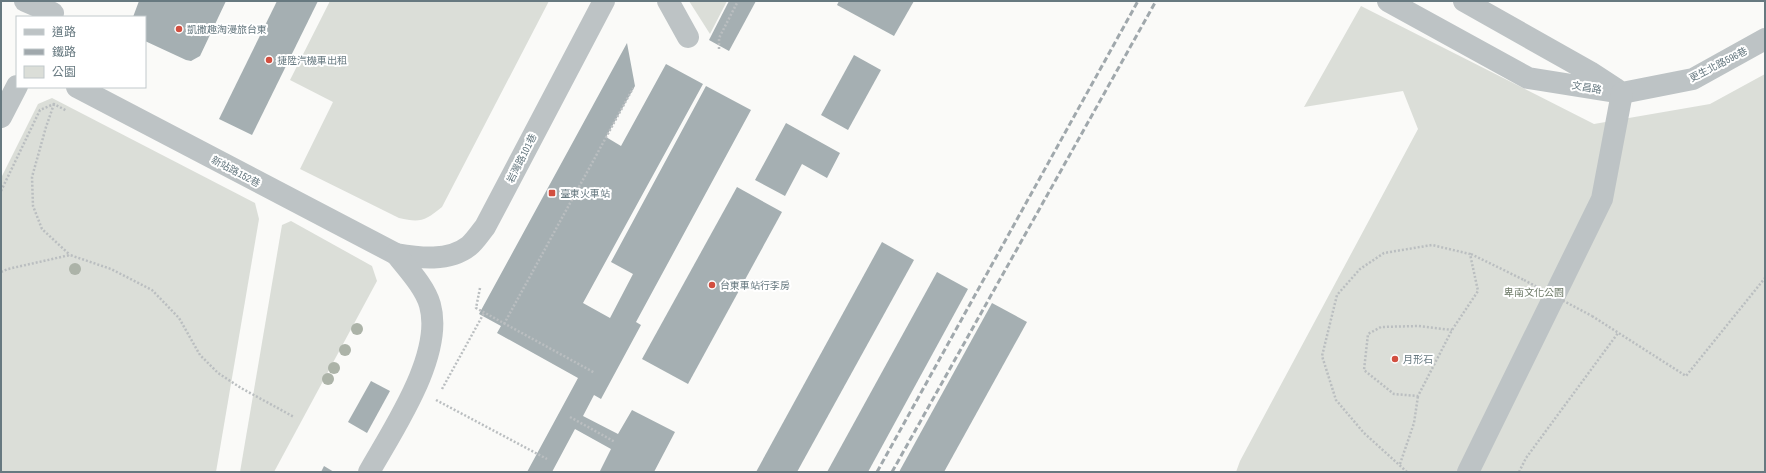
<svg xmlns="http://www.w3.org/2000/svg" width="1766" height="473" font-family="'Archivo Narrow','Noto Sans TC',sans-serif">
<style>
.green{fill:#dbded8}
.building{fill:#a5afb2}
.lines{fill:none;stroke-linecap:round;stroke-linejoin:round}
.path{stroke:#babec0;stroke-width:2.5;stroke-dasharray:2 2;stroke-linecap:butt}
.minor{stroke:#bdc3c5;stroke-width:22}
.rail{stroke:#a0a8ac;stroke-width:3;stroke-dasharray:6 3;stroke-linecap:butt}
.path-bridge{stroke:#babec0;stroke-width:2.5;stroke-dasharray:2 2;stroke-linecap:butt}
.tree{fill:#acb3a8}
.poi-dot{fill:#d24f40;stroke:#fff;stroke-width:1.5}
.labels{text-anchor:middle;stroke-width:4;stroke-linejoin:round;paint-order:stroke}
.poi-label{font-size:10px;fill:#677980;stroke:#fff;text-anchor:start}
.street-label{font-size:10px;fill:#677980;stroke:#fff}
.park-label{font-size:10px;fill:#6c7966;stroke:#fff}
</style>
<rect width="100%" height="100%" fill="#fafaf8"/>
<g class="green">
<path d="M330 1H549L442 207C425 221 420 223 399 218L300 169 333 102 290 80Z"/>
<polygon points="689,1 727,1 710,34"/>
<polygon points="1361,6 1594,124 1710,104 1765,74 1765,472 1236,472 1240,461 1418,129 1403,91 1304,107"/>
<polygon points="52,98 255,203 259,219 216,472 1,472 1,178 38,104"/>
<polygon points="291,221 372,266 377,281 274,472 240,472 282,225"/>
</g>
<g class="building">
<polygon points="139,1 226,1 200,56 191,61 186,60 145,41 145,17 133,17"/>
<polygon points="277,1 318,1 252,135 219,119"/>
<polygon points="729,1 756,1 729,51 709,40"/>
<polygon points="839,1 914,1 894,36 837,5"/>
<polygon points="627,43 635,86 606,137 621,146 666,64 703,84 583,303 610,318 633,274 611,262 706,86 751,110 636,322 641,325 601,399 594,395 583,416 618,434 632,410 675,432 654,472 600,471 611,449 575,429 552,472 527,472 578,378 497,333 501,326 479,314"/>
<polygon points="854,55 881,70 848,130 821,115"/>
<polygon points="786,123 840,153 827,178 802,164 785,196 755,180"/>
<polygon points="737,187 782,212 688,384 642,359"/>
<polygon points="882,242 914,260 797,472 756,472"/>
<polygon points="937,272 968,289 868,472 827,472"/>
<polygon points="992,303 1027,322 944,472 899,472"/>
<polygon points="371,381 390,391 367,433 348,422"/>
<polygon points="324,466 334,472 321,472"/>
</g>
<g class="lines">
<g class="path">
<polyline points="719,49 719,38 738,1"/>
<polyline points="54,104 46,127 32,177 33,206 42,229 70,255"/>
<polyline points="1,191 40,110 54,104 67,111"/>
<polyline points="1471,254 1524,280"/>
<polyline points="1,272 8,269 70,255 111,269 152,290 179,318 200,355 218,373 241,388 294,417"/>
<polyline points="480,288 476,308 595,373"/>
<polyline points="1592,316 1686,376 1765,278"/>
<polyline points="504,324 633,88"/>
<polyline points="442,389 484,313"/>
<polyline points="436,400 547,459"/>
<polyline points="570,417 615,442"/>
<polyline points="1400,464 1414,423 1418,396"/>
<polyline points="1407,472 1364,433 1336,400 1322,356 1337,295 1360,269 1384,253 1432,245 1470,254 1478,291 1452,330 1418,396 1394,394 1364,370 1368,334 1381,327 1418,326 1452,330"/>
<polyline points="1519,472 1526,458 1618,333"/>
</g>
<g class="minor">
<polyline points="25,1 53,13"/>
<polyline points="668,1 688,37"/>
<polyline points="1388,1 1528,78 1622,93 1693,79 1765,39"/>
<polyline points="1464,1 1590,72 1616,89"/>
<path d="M77 87 396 254C419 258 449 262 469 246 475 241 480 233 485 227L604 1"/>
<polyline points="1,117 17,86"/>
<path d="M369 472C393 429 444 355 430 305 425 287 407 268 396 254"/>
<polyline points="1468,472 1602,199 1622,93"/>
</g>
<g class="rail">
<polyline points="877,472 1138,1"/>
<polyline points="892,472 1156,1"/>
</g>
<polyline class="path-bridge" points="1524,280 1592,316"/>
</g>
<g class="tree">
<circle cx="75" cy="269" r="6"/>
<circle cx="357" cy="329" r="6"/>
<circle cx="345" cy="350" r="6"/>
<circle cx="334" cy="368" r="6"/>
<circle cx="328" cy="379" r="6"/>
</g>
<g class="poi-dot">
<circle cx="179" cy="29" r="4"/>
<circle cx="269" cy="60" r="4"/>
<rect x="548" y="189" width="8" height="8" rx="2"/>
<circle cx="712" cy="285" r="4"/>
<circle cx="1395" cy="359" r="4"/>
</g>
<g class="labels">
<g class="poi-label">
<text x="187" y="33">凱撒趣淘漫旅台東</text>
<text x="277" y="64">捷陞汽機車出租</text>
<text x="560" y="197">臺東火車站</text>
<text x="720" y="289">台東車站行李房</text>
<text x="1403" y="363">月形石</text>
</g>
<g class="street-label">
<text transform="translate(1718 64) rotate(-27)" y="4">更生北路596巷</text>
<text transform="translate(1587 87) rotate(9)" y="4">文昌路</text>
<text transform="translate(521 158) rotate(-63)" y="4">岩灣路101巷</text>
<text transform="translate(236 171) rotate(28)" y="4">新站路152巷</text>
</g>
<g class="park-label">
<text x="1534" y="296">卑南文化公園</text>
</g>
</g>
<rect width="1766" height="473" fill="none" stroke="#677980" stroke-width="4"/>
<rect x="16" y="16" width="130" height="72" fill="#ffffff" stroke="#c2c9cc"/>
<rect x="24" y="29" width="20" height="6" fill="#bdc3c5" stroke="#c2c9cc"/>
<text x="52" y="36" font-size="12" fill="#677980">道路</text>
<rect x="24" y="49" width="20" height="6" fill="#a0a8ac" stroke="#c2c9cc"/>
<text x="52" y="56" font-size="12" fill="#677980">鐵路</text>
<rect x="24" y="66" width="20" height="12" fill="#dbded8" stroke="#c2c9cc"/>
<text x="52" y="76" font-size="12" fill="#677980">公園</text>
</svg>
